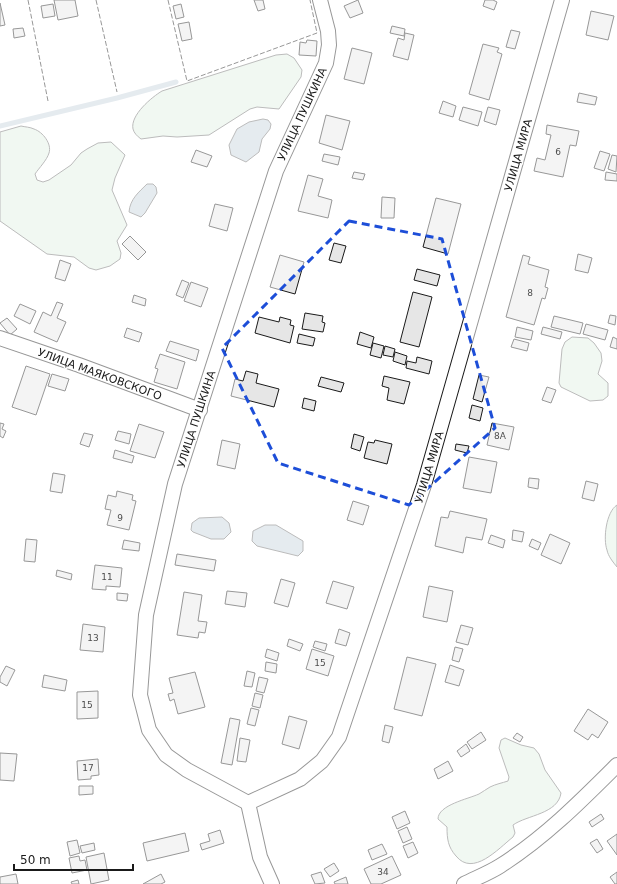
<svg xmlns="http://www.w3.org/2000/svg" width="617" height="884" font-family="'DejaVu Sans',sans-serif">
<style>
.green{fill:#e0efe3;stroke:#6a6a6a}
.water{fill:#c6d2dc;stroke:#6a6a6a}
.lines{fill:none;stroke-linecap:round;stroke-linejoin:round}
.stream{stroke:#c6d2dc;stroke-width:5}
.building{fill:#e6e6e6;stroke:#1a1a1a}
.street-casing{stroke:#1a1a1a;stroke-width:16}
.street{stroke:#fff;stroke-width:14}
.fence{stroke:#1a1a1a;stroke-width:1;stroke-dasharray:5 2;stroke-linecap:butt}
.marked{fill:none;stroke:#1d4ed8;stroke-width:3;stroke-dasharray:8 5;stroke-linejoin:round}
.labels{text-anchor:middle;stroke-width:3;stroke-linejoin:round;paint-order:stroke}
.number-label{font-size:9px;fill:#4d4d4d}
.street-label{font-size:11px;fill:#1a1a1a;stroke:#fff}
</style>
<rect width="100%" height="100%" fill="#fff"/>
<g class="green">
<path d="M287 54 294 58 302 70 301 77 279 109 257 107 250 109 209 135 177 137 163 136 141 139C137 136 134 133 133 129 130 115 152 97 162 91L276 55Z"/>
<path d="M21 126C25 127 30 127 34 129 43 132 52 144 49 153 47 160 39 168 35 174L37 180 43 182 49 180 71 165 81 153 87 149 98 143 111 142 125 155 115 178 112 190 127 225 117 241 121 253 120 259 110 266 96 270 89 268 74 257 47 254 0 221V132Z"/>
<polygon points="572,337 588,338 594,343 601,353 602,361 598,374 608,383 608,396 603,400 590,401 561,387 559,383 562,349 565,342"/>
<path d="M617 505V567C613 562 608 556 607 550 603 539 606 512 617 505Z"/>
<path d="M505 738 521 745 534 748 539 754 545 770 561 793C558 814 527 815 513 825L515 833 513 837C498 849 473 877 456 856 448 847 447 839 447 827L438 819C438 805 468 799 479 794 483 792 486 789 490 787 496 784 502 783 508 781L509 777 499 748 501 740Z"/>
</g>
<g class="water">
<polygon points="263,119 268,120 271,124 270,129 262,139 259,152 246,162 231,155 229,145 237,129 249,122"/>
<path d="M147 184H153L156 187 157 193 145 213 141 217 129 212C130 199 139 192 147 184Z"/>
<polygon points="222,517 229,523 231,532 224,539 211,539 193,532 191,530 192,523 199,518"/>
<polygon points="265,525 276,525 303,541 303,551 298,556 257,546 252,541 253,531"/>
</g>
<g class="lines">
<polyline class="stream" points="0,126 117,98 176,82"/>
</g>
<g class="building">
<polygon points="54,0 75,0 78,16 58,20"/>
<polygon points="254,0 263,0 265,9 258,11"/>
<polygon points="358,0 363,13 350,18 344,6"/>
<polygon points="485,0 493,0 497,2 494,10 483,6"/>
<polygon points="0,3 5,25 0,26"/>
<polygon points="53,4 55,16 43,18 41,6"/>
<polygon points="181,4 184,17 176,19 173,6"/>
<polygon points="591,11 614,16 608,40 586,35"/>
<polygon points="189,22 192,39 182,41 178,24"/>
<polygon points="392,26 405,29 404,36 390,33"/>
<polygon points="23,28 25,36 14,38 13,29"/>
<polygon points="511,30 520,32 515,49 506,47"/>
<polygon points="405,33 414,35 408,60 393,56 398,38 404,40"/>
<polygon points="307,40 317,41 316,56 299,55 300,42 306,43"/>
<polygon points="483,44 499,48 497,52 502,54 489,100 469,94"/>
<polygon points="352,48 372,53 364,84 344,79"/>
<polygon points="579,93 597,97 595,105 577,102"/>
<polygon points="443,101 456,106 453,117 439,113"/>
<polygon points="463,107 482,112 478,126 459,120"/>
<polygon points="488,107 500,110 496,125 484,121"/>
<polygon points="326,115 350,121 342,150 319,143"/>
<polygon points="547,125 579,131 576,146 570,145 563,177 534,171 537,158 545,160 551,135 546,134"/>
<polygon points="196,150 212,156 207,167 191,162"/>
<polygon points="600,151 610,154 604,171 594,168"/>
<polygon points="324,154 340,157 338,165 322,161"/>
<polygon points="612,155 617,156 616,172 608,169"/>
<polygon points="354,172 365,174 363,180 352,178"/>
<polygon points="606,172 617,174 617,181 605,180"/>
<polygon points="308,175 323,179 318,196 332,200 328,218 298,211"/>
<polygon points="382,197 395,198 394,218 381,218"/>
<polygon points="436,198 461,204 448,254 423,247"/>
<polygon points="215,204 233,208 227,231 209,226"/>
<polygon points="130,236 146,252 138,260 122,244"/>
<polygon points="334,243 346,246 341,263 329,260"/>
<polygon points="578,254 592,258 588,273 575,270"/>
<polygon points="280,255 304,262 295,294 270,287"/>
<polygon points="523,255 530,257 528,264 549,270 545,287 548,288 545,299 542,298 534,325 506,317"/>
<polygon points="60,260 71,264 65,281 55,278"/>
<polygon points="417,269 440,275 437,286 414,280"/>
<polygon points="182,280 189,283 183,298 176,295"/>
<polygon points="191,282 208,288 201,307 184,301"/>
<polygon points="413,292 432,297 419,347 400,342"/>
<polygon points="134,295 146,299 145,306 132,302"/>
<polygon points="57,302 63,304 57,318 66,322 57,342 34,332 43,312 51,316"/>
<polygon points="20,304 36,311 30,324 14,316"/>
<polygon points="305,313 323,316 322,322 325,323 323,332 302,329"/>
<polygon points="610,315 616,316 615,325 608,323"/>
<polygon points="554,316 583,323 580,334 551,327"/>
<polygon points="259,317 279,322 280,317 291,320 290,325 294,326 290,343 255,333"/>
<polygon points="7,318 17,329 10,335 0,323"/>
<polygon points="586,324 608,330 605,340 583,334"/>
<polygon points="517,327 533,331 531,340 515,337"/>
<polygon points="543,327 562,332 560,339 541,334"/>
<polygon points="127,328 142,333 139,342 124,337"/>
<polygon points="360,332 374,337 371,348 357,344"/>
<polygon points="299,334 315,338 313,346 297,343"/>
<polygon points="613,337 617,339 617,349 610,347"/>
<polygon points="514,339 529,343 527,351 511,347"/>
<polygon points="170,341 199,350 196,361 166,351"/>
<polygon points="373,343 384,346 381,358 370,355"/>
<polygon points="385,346 395,349 393,357 383,355"/>
<polygon points="395,352 407,356 405,365 393,361"/>
<polygon points="160,354 185,362 177,389 154,382 158,369 155,368"/>
<polygon points="417,357 432,361 429,374 406,368 407,361 416,363"/>
<polygon points="26,366 50,374 36,415 12,407"/>
<polygon points="246,371 258,374 256,383 279,389 274,407 231,396 235,379 243,381"/>
<polygon points="52,374 69,379 65,391 48,386"/>
<polygon points="479,375 489,377 482,402 473,399"/>
<polygon points="384,376 410,382 404,404 387,400 389,388 382,386"/>
<polygon points="321,377 344,383 341,392 318,386"/>
<polygon points="547,387 556,390 551,403 542,400"/>
<polygon points="304,398 316,401 314,411 302,408"/>
<polygon points="472,405 483,408 480,421 469,418"/>
<polygon points="0,423 4,424 2,429 6,431 3,438 0,436"/>
<polygon points="492,423 514,427 509,450 487,445"/>
<polygon points="139,424 164,432 155,458 130,451"/>
<polygon points="118,431 131,434 129,444 115,440"/>
<polygon points="84,433 93,435 89,447 80,444"/>
<polygon points="354,434 364,437 360,451 351,448"/>
<polygon points="222,440 240,444 235,469 217,465"/>
<polygon points="375,440 392,444 387,464 364,458 368,442 374,443"/>
<polygon points="456,444 469,446 467,453 455,450"/>
<polygon points="115,450 134,456 132,463 113,458"/>
<polygon points="469,457 497,462 491,493 463,488"/>
<polygon points="53,473 65,475 62,493 50,491"/>
<polygon points="529,478 539,479 538,489 528,487"/>
<polygon points="586,481 598,484 594,501 582,498"/>
<polygon points="117,491 133,495 132,500 136,501 129,530 107,525 111,510 105,509 108,495 116,497"/>
<polygon points="353,501 369,506 363,525 347,520"/>
<polygon points="450,511 487,519 482,540 466,537 463,553 435,546 441,517 448,518"/>
<polygon points="513,530 524,532 522,542 512,540"/>
<polygon points="550,534 570,543 561,564 541,555"/>
<polygon points="491,535 505,540 503,548 488,543"/>
<polygon points="26,539 37,540 35,562 24,561"/>
<polygon points="532,539 541,543 538,550 529,546"/>
<polygon points="124,540 140,543 139,551 122,549"/>
<polygon points="177,554 216,560 214,571 175,565"/>
<polygon points="95,565 122,568 120,587 106,586 106,590 92,589"/>
<polygon points="57,570 72,574 71,580 56,576"/>
<polygon points="281,579 295,583 288,607 274,603"/>
<polygon points="333,581 354,587 347,609 326,603"/>
<polygon points="429,586 453,591 447,622 423,617"/>
<polygon points="227,591 247,593 245,607 225,604"/>
<polygon points="184,592 202,595 198,621 207,622 205,633 199,632 198,638 177,635"/>
<polygon points="117,593 128,594 127,601 117,600"/>
<polygon points="83,624 105,627 103,652 80,650"/>
<polygon points="461,625 473,628 468,645 456,642"/>
<polygon points="339,629 350,633 346,646 335,643"/>
<polygon points="289,639 303,644 300,651 287,646"/>
<polygon points="315,641 327,644 325,651 313,647"/>
<polygon points="455,647 463,649 459,662 452,660"/>
<polygon points="267,649 279,653 277,661 265,657"/>
<polygon points="312,649 334,656 328,676 306,669"/>
<polygon points="407,657 436,664 422,716 394,709"/>
<polygon points="266,662 277,664 276,673 265,671"/>
<polygon points="450,665 464,670 459,686 445,682"/>
<polygon points="6,666 15,670 7,686 0,682 0,677"/>
<polygon points="247,671 255,673 252,687 244,686"/>
<polygon points="195,672 205,707 178,714 174,699 170,701 168,694 173,693 169,678"/>
<polygon points="44,675 67,680 65,691 42,687"/>
<polygon points="259,677 268,679 264,693 256,691"/>
<polygon points="98,691 98,718 77,719 77,692"/>
<polygon points="255,693 263,695 260,708 252,706"/>
<polygon points="251,708 259,710 255,726 247,724"/>
<polygon points="588,709 608,722 598,738 592,734 588,740 574,731"/>
<polygon points="289,716 307,721 299,749 282,744"/>
<polygon points="230,718 240,720 232,765 221,763"/>
<polygon points="385,725 393,727 389,743 382,741"/>
<polygon points="481,732 486,740 472,749 467,742"/>
<polygon points="517,733 523,737 520,742 513,738"/>
<polygon points="240,738 250,740 246,762 237,761"/>
<polygon points="466,744 470,751 461,757 457,751"/>
<polygon points="0,753 17,754 14,781 0,780"/>
<polygon points="98,759 99,775 91,776 91,779 78,780 77,761"/>
<polygon points="448,761 453,771 438,779 434,769"/>
<polygon points="79,786 93,786 93,794 79,795"/>
<polygon points="405,811 410,823 397,829 392,817"/>
<polygon points="601,814 604,819 592,827 589,822"/>
<polygon points="407,827 412,839 403,843 398,831"/>
<polygon points="220,830 224,843 202,850 200,844 210,841 208,834"/>
<polygon points="185,833 189,851 147,861 143,843"/>
<polygon points="617,834 617,855 607,841"/>
<polygon points="597,839 603,849 597,853 590,843"/>
<polygon points="77,840 80,853 70,856 67,842"/>
<polygon points="413,842 418,853 408,858 403,846"/>
<polygon points="94,843 95,850 82,853 80,846"/>
<polygon points="382,844 387,854 372,860 368,850"/>
<polygon points="104,853 109,880 91,884 86,857"/>
<polygon points="79,856 80,861 85,860 87,870 72,873 69,858"/>
<polygon points="392,856 401,875 381,884 371,884 364,869"/>
<polygon points="334,863 339,871 330,877 324,869"/>
<polygon points="321,872 325,883 315,884 311,875"/>
<polygon points="617,872 617,884 615,884 610,877"/>
<polygon points="16,874 18,884 0,884 0,877"/>
<polygon points="161,874 165,882 161,884 143,884"/>
<polygon points="346,877 348,884 335,884 334,882"/>
<polygon points="78,880 79,884 72,884 71,882"/>
</g>
<g class="lines">
<g class="street-casing">
<g id="street">
<polyline points="0,338 79,365 200,410"/>
<polyline points="248,803 187,770 166,755 149,730 140,695 146,615 175,484 276,171 326,63 329,45 328,31 320,0"/>
<polyline points="272,884 260,857 248,803 300,779 322,761 339,737 424,485 562,0"/>
<path d="M464 884C476 878 489 873 500 866 544 838 580 802 617 765"/>
</g>
</g>
<use href="#street" class="street"/>
<g class="fence">
<polyline points="28,0 48,101"/>
<polyline points="96,0 117,92"/>
<polyline points="168,0 187,81 317,33 310,0"/>
</g>
</g>
<path d="M0 0H617V884H0ZM349 221 442 239 495 428 409 505 278 463 222 348Z" fill="#fff" fill-opacity=".55" fill-rule="evenodd"/>
<path class="marked" d="M349 221 442 239 495 428 409 505 278 463 222 348Z"/>
<g class="labels">
<g class="number-label">
<text x="558" y="155">6</text>
<text x="530" y="296">8</text>
<text x="500" y="439">8А</text>
<text x="120" y="521">9</text>
<text x="107" y="580">11</text>
<text x="93" y="641">13</text>
<text x="320" y="666">15</text>
<text x="87" y="708">15</text>
<text x="88" y="771">17</text>
<text x="383" y="875">34</text>
</g>
<g class="street-label">
<text transform="translate(302 114) rotate(-65)" y="4">УЛИЦА ПУШКИНА</text>
<text transform="translate(518 155) rotate(-74)" y="4">УЛИЦА МИРА</text>
<text transform="translate(100 374) rotate(20)" y="4">УЛИЦА МАЯКОВСКОГО</text>
<text transform="translate(196 419) rotate(-72)" y="4">УЛИЦА ПУШКИНА</text>
<text transform="translate(429 467) rotate(-73)" y="4">УЛИЦА МИРА</text>
</g>
</g>
<path d="M14 864v6h119v-6" fill="none" stroke="#1a1a1a" stroke-width="2"/>
<text x="20" y="864" font-size="12" fill="#1a1a1a" stroke="#ffffff" stroke-width="3" paint-order="stroke">50 m</text>
</svg>
